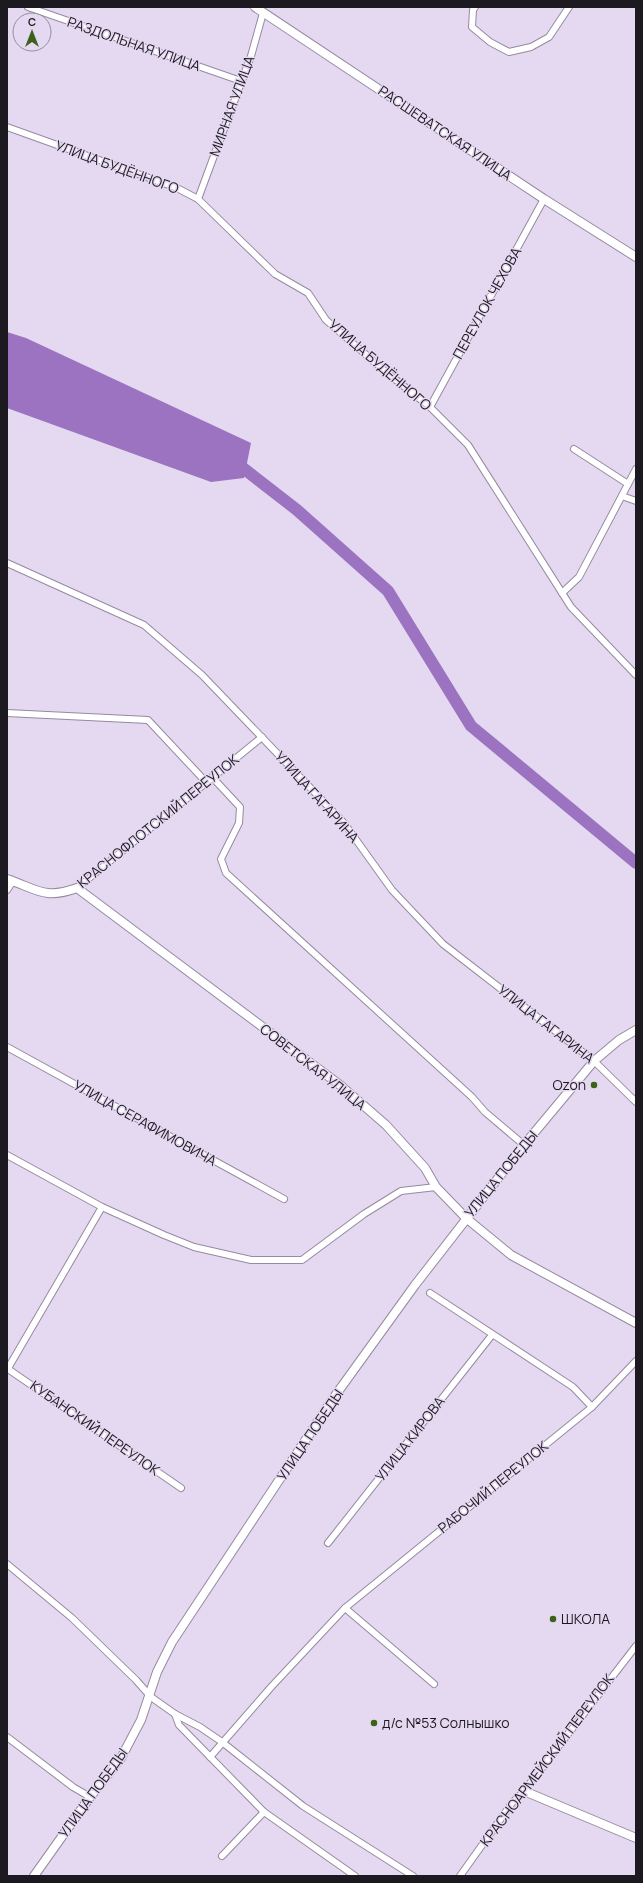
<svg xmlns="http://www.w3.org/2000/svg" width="643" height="1883" font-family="Manrope,sans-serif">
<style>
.water{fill:#9b73c0}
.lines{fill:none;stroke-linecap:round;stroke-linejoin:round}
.river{stroke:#9b73c0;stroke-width:12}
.street-casing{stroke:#958aa0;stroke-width:8}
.secondary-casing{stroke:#958aa0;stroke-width:10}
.street{stroke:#fff;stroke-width:6}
.secondary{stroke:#fff;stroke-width:8}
.poi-dot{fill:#3e6119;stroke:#e4d9f1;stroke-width:1.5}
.labels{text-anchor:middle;stroke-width:3;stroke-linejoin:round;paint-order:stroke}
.street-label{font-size:14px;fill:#1d1921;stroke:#e4d9f1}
.poi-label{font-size:14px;fill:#1d1921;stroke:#e4d9f1;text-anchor:start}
</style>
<rect width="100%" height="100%" fill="#e4d9f1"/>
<polygon class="water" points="7,332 26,338 251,443 244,478 211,482 7,408"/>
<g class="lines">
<polyline class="river" points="234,461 297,510 388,591 471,726 636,863"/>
<g class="street-casing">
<g id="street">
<polyline points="28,7 241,81"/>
<polyline points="475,7 473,10 472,27 490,42 509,52 531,47 549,37 569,7"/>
<polyline points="7,127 177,188 198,199 275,274 308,293 326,320 386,372 430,407 468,445 571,607 636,675"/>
<polyline points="198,199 251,56 263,13"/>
<polyline points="430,407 544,199"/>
<polyline points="574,449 628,484"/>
<polyline points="622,496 636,501"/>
<polyline points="7,563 144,625 202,675 344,823 392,890 443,944 594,1061 636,1102"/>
<polyline points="562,593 579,577 636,469"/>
<polyline points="7,713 148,720 206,782"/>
<polyline points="212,777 240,807 239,823 221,859 226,873 472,1097 485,1112 524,1145"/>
<polyline points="77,888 262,737"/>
<polyline points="7,890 13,881"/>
<polyline points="7,1047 284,1199"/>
<polyline points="7,1155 102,1207 164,1235 194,1247 251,1260 302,1260 364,1214 401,1191 436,1187"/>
<polyline points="430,1293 573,1387 592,1407"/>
<polyline points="8,1369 181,1488"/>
<polyline points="7,1370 102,1207"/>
<polyline points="328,1543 492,1335"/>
<polyline points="7,1564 72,1618 136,1680 151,1697 175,1714 200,1727 222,1742 303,1806 413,1876"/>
<polyline points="345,1608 434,1684"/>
<polyline points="175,1714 179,1725 264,1812 355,1876"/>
<polyline points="7,1737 73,1787 90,1797"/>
<polyline points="210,1757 272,1686 345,1608 592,1407 636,1361"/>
<polyline points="222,1856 264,1812"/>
<polyline points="460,1876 512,1803 524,1791 636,1646"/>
</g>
</g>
<g class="secondary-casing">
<g id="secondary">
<polyline points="255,7 544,199 636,257"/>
<path d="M7 879C37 889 44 900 77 888L340 1085 386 1125 425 1168 436 1187 466 1218 511 1255 636 1323"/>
<polyline points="524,1791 636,1838"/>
<polyline points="34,1876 90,1797 121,1758 141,1720 157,1672 172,1642 332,1400 415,1285 524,1145 594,1061 619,1040 636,1030"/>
</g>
</g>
<use href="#street" class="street"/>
<use href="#secondary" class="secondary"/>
</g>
<g class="poi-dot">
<circle cx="594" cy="1085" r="4"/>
<circle cx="553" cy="1619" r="4"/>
<circle cx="374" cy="1723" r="4"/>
</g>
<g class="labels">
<g class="street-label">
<text transform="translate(134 44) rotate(19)" y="5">РАЗДОЛЬНАЯ УЛИЦА</text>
<text transform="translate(232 106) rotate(-70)" y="5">МИРНАЯ УЛИЦА</text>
<text transform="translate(445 133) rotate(34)" y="5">РАСШЕВАТСКАЯ УЛИЦА</text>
<text transform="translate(117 167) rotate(20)" y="5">УЛИЦА БУДЁННОГО</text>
<text transform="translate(487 303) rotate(-61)" y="5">ПЕРЕУЛОК ЧЕХОВА</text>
<text transform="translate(380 365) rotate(41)" y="5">УЛИЦА БУДЁННОГО</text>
<text transform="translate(317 797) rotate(48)" y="5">УЛИЦА ГАГАРИНА</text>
<text transform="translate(158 821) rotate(-39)" y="5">КРАСНОФЛОТСКИЙ ПЕРЕУЛОК</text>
<text transform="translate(546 1024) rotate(38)" y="5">УЛИЦА ГАГАРИНА</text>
<text transform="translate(313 1067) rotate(38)" y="5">СОВЕТСКАЯ УЛИЦА</text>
<text transform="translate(145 1123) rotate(29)" y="5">УЛИЦА СЕРАФИМОВИЧА</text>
<text transform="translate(501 1174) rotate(-51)" y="5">УЛИЦА ПОБЕДЫ</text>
<text transform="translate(95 1428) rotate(35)" y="5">КУБАНСКИЙ ПЕРЕУЛОК</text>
<text transform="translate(310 1435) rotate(-56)" y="5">УЛИЦА ПОБЕДЫ</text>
<text transform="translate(410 1439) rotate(-52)" y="5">УЛИЦА КИРОВА</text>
<text transform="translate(493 1487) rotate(-39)" y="5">РАБОЧИЙ ПЕРЕУЛОК</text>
<text transform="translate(547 1760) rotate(-53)" y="5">КРАСНОАРМЕЙСКИЙ ПЕРЕУЛОК</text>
<text transform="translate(93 1793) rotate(-54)" y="5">УЛИЦА ПОБЕДЫ</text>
</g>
<g class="poi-label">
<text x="586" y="1090" text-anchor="end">Ozon</text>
<text x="561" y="1624">ШКОЛА</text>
<text x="382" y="1728">д/с №53 Солнышко</text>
</g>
</g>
<rect width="643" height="1883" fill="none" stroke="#1d1921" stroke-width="16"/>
<g transform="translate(32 32)"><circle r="19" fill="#e4d9f1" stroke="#948c9e"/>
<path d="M0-3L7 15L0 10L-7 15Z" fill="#3e6119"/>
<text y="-6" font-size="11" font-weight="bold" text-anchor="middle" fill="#1d1921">С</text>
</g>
</svg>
